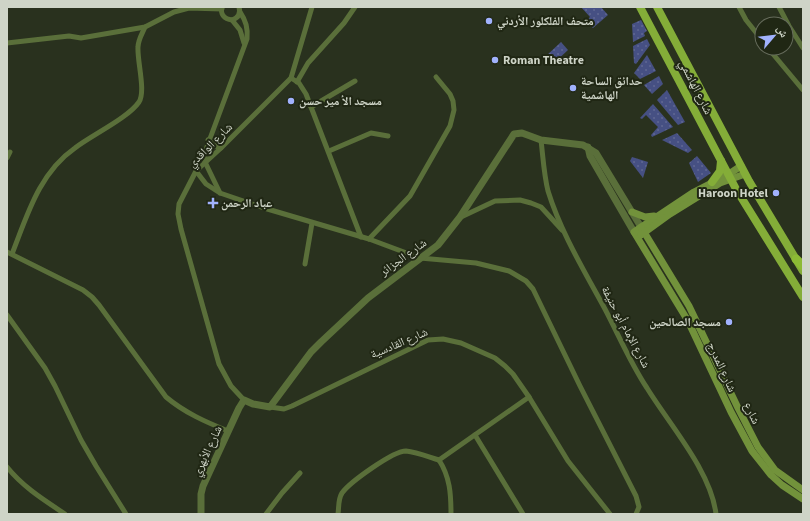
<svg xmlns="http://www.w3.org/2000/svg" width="810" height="521" font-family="'Source Sans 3','Noto Naskh Arabic',sans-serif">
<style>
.grass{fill:url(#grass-dots)}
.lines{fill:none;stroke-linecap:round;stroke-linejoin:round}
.minor{stroke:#5a6f3a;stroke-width:5}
.tertiary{stroke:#5a6f3a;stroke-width:7}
.secondary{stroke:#72923b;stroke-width:7}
.primary{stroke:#84ad38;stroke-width:8}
.trunk{stroke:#8cba35;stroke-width:9}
.poi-dot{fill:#a1b2fd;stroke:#202714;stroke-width:1.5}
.labels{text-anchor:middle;stroke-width:4;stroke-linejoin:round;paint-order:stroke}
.poi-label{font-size:12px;font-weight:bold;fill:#ced4c7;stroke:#202714;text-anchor:start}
.street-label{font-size:12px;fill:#ced4c7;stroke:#202714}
</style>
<defs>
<pattern id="grass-dots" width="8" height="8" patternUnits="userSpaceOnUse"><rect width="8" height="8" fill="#465083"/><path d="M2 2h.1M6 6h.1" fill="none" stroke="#606893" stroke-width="1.8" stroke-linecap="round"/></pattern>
</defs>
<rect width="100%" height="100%" fill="#29311e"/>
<g class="grass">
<polygon points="581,7 601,7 608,15 593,28 586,21 590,17"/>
<polygon points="641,20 647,31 644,33 645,36 633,42 632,24"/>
<polygon points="647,39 650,45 636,64 634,63 633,46"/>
<polygon points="561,42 568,50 553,64 546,56"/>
<polygon points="647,55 656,71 640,79 634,73"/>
<polygon points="659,76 663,84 652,94 644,85"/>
<polygon points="667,90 685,122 678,125 657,100"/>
<polygon points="653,104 673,127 652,137 651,135 658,127 646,115 642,119 640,118"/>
<polygon points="677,133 692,150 688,153 662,140"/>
<polygon points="697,156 711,173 698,182 689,163"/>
<polygon points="632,157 648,162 643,178 630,161"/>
</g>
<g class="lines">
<g class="minor">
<path d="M222 7C220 14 224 19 232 20 238 18 241 14 239 7"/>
<polyline points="739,7 746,20 762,40"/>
<polyline points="779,7 789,26 803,48"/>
<polyline points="232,20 240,30 244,43"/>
<polyline points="7,43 69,36 81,38 145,27 174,12 189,8 222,9"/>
<polyline points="768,48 803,90"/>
<polyline points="291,78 299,83 306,94 361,237"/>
<polyline points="297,82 308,63 344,23 355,7"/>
<polyline points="311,107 355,81"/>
<polyline points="208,140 215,146 221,148"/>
<path d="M541 140C543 157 544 175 548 191 561 233 585 272 606 311 619 336 631 364 647 388 669 424 711 471 716 514"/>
<polyline points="329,151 371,133 388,136"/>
<polyline points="7,158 10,152"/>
<polyline points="196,171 206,184 220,193 264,208 369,239 420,258 476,263 509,271 526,281 533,289 580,386 636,496 639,507 636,514"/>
<path d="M220 193 205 162V152L247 39C248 28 246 21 240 12"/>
<polyline points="461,217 495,201 520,200 531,203 541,207 562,230"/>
<polyline points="369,239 410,196 450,126 454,110 453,101 450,94 436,77"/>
<path d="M7 252 83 290 92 297 99 305 166 397C185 413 206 422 228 431"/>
<path d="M12 254C27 216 39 173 75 148 92 135 128 118 139 102 146 91 137 61 138 47 138 40 142 34 145 27"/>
<polyline points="305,264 312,223"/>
<polyline points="7,315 45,368 55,386 81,440 96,466 126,514"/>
<polyline points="244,400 231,386 219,364 181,229 178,214 179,204 196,171 221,148 291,78 312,7"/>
<polyline points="270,407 284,409 292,406 428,340 443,339 461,343 495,358 505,366 513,374 529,397 568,461 610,514"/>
<polyline points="475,435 523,514"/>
<polyline points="439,460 529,397"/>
<path d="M439 460C450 477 451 494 451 514"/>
<path d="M7 467C23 487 44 500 65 514"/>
<polyline points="266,514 282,493 300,473"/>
<path d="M338 514C339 507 338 499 342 493 350 482 393 451 406 451 417 452 429 457 439 460"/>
</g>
<g class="tertiary">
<polyline points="588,147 590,156 634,232"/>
<polyline points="201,514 201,494 203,486 239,408 244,400 253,404 270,407 311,352 321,342 368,298 438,245 460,217 514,134 522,133 541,140 583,145 596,153 641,227"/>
</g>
<g class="secondary">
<polyline points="741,166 729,174 694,192 634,232 688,321 731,412 752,451 771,475 782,485 803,499"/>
<polyline points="632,212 645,217 654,216"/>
<polyline points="641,227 689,306 738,408 758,447 775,470 803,490"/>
<polyline points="641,235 670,214 720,183 745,174"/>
</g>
<g class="primary">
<polyline points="640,7 736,189 803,297"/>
<polyline points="657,7 749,181 803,271"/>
<polyline points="712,182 720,171 721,161"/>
</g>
<polyline class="trunk" points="796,259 803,266"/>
</g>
<g class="poi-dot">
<circle cx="489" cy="21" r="4"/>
<circle cx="495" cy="60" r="4"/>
<circle cx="573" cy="88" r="4"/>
<circle cx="291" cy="101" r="4"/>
<circle cx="776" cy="193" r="4"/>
<path d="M211 197h4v4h4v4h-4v4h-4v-4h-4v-4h4z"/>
<circle cx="729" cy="322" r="4"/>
</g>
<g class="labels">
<g class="poi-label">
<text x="497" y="25">متحف الفلكلور الأردني</text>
<text x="503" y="64">Roman Theatre</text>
<text x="581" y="85">حدائق الساحة<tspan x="581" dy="14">الهاشمية</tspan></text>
<text x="299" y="105">مسجد الأ مير حسن</text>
<text x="768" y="197" text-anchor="end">Haroon Hotel</text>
<text x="221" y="207">عباد الرحمن</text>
<text x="721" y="326" text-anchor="end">مسجد الصالحين</text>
</g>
<g class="street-label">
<text transform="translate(696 87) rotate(63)" y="4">شارع الهاشمي</text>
<text transform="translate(210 145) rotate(-45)" y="4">شارع الواقدي</text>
<text transform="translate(403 257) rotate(-36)" y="4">شارع الجزائر</text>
<text transform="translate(626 327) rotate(62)" y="4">شارع الإمام أبو حنيفة</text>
<text transform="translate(399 343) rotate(-23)" y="4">شارع القادسية</text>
<text transform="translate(722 367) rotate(65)" y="4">شارع المدرج</text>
<text transform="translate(752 413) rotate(64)" y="4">شارع</text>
<text transform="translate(207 451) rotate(-65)" y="4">شارع الأبهري</text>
</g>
</g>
<rect width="810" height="521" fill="none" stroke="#ced4c7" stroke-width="16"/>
<g transform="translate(774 36) rotate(62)"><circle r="19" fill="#202714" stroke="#666c5c"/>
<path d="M0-3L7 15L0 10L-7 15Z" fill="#a1b2fd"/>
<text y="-6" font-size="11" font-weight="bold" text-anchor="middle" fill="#ced4c7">ش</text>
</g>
</svg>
